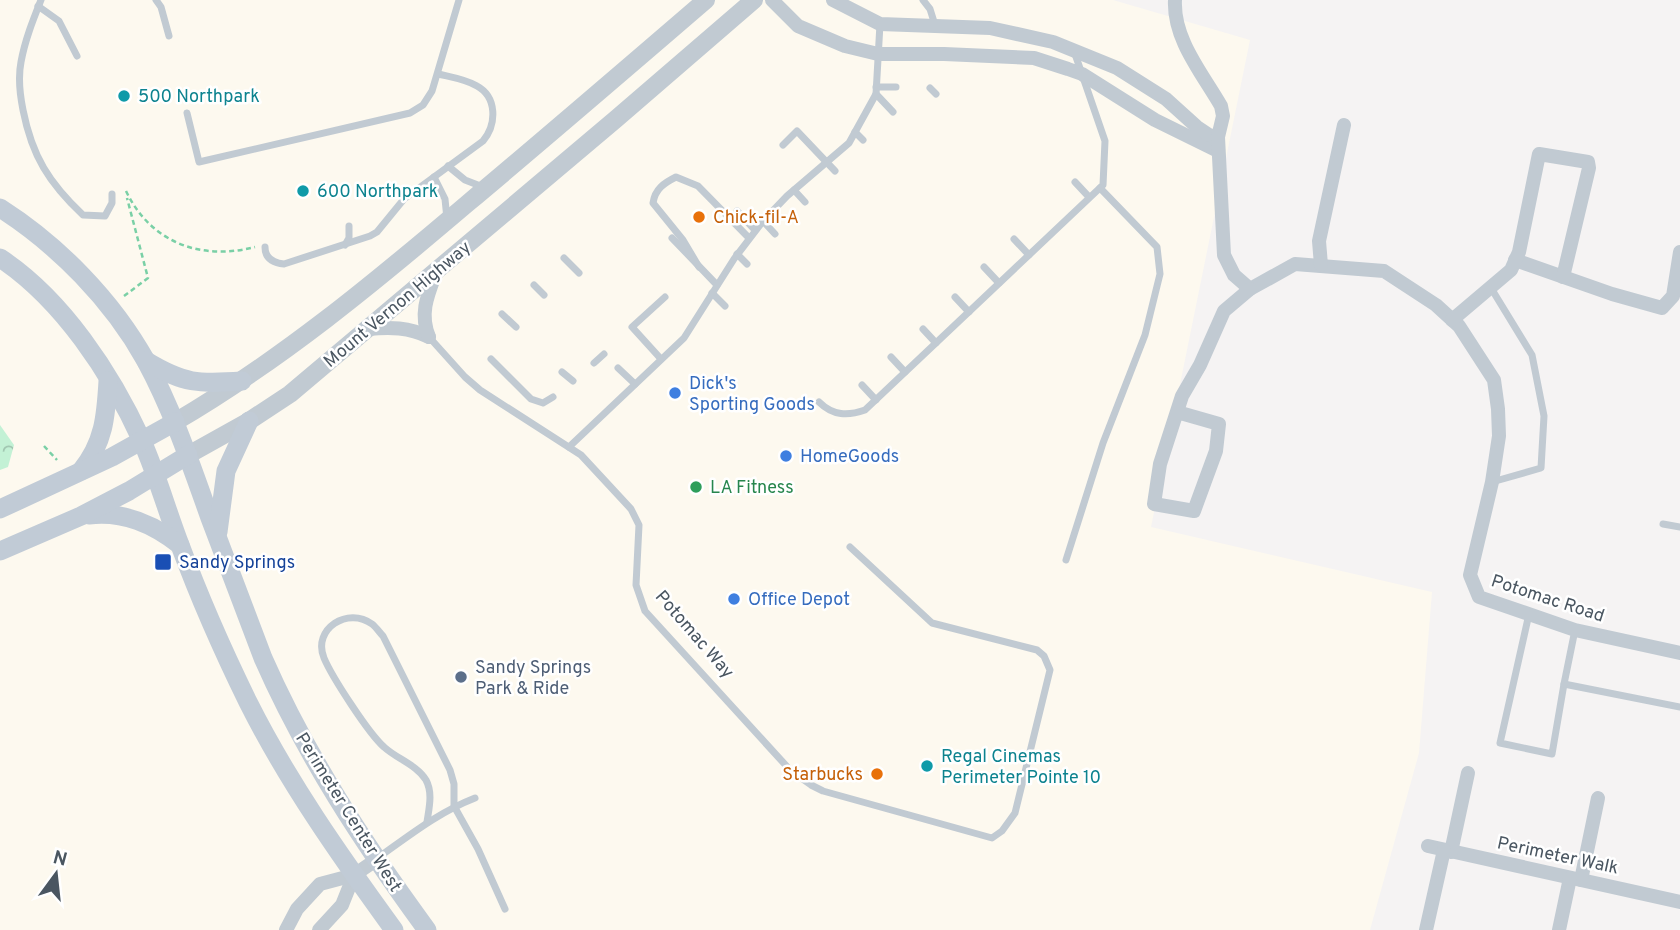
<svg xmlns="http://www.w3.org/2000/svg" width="1680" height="930" font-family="Overpass,sans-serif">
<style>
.commercial{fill:#fdf9ef}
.forest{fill:url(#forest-crowns)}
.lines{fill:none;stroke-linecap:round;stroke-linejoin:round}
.path{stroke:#7ad0a6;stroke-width:2.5;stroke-dasharray:5 3.5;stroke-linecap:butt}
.service{stroke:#c1cad2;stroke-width:7}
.minor{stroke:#c1cad2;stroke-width:14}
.tertiary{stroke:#c1cad2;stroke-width:18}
.secondary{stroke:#c1cbd6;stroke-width:19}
.culture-dot{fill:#0f9aa8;stroke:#fff;stroke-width:2.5}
.food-dot{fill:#e8710a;stroke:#fff;stroke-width:2.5}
.shop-dot{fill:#3f7fe0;stroke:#fff;stroke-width:2.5}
.leisure-dot{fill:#2e9e5b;stroke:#fff;stroke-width:2.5}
.transit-dot{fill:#1a4fb4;stroke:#fff;stroke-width:2.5}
.service-dot{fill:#5c6f8a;stroke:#fff;stroke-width:2.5}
.labels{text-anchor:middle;stroke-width:5;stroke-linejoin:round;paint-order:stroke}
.culture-label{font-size:18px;fill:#0d838f;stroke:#fff;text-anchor:start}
.food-label{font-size:18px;fill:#c56008;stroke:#fff;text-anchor:start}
.street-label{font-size:18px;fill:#4a5661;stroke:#fff}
.shop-label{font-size:18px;fill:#366cbe;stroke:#fff;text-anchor:start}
.leisure-label{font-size:18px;fill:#27864d;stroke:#fff;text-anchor:start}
.transit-label{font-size:18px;fill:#164399;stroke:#fff;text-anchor:start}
.service-label{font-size:18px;fill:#4e5e75;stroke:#fff;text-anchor:start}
</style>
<defs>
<pattern id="forest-crowns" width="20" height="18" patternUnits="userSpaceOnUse" patternTransform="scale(1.75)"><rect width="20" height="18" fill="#c3f1d5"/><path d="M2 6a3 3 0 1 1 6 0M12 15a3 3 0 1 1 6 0" fill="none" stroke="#a0c6b0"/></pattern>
</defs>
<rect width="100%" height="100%" fill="#f5f3f3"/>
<polygon class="commercial" points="0,0 1113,0 1250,40 1151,527 1432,592 1419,753 1370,930 0,930"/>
<polygon class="forest" points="0,425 14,445 8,467 0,470"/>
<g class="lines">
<g class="path">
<path d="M126 191C151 243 201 261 255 247"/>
<polyline points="124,296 148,278 127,198"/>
<polyline points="44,446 57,460"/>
</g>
<g class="service">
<path d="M41 0C33 20 25 40 21 62 18 77 20 95 23 110 32 156 49 183 83 215L105 216 112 203V194"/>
<polyline points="156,0 161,7 169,36"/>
<polyline points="923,0 930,9 935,25"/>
<polyline points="38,6 59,21 77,56"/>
<polyline points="876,87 896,87"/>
<polyline points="930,88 936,94"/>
<polyline points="876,94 893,112"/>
<polyline points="187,113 199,162 410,113 423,105 432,91 459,0"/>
<polyline points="855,132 863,140"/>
<polyline points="783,145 797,131 835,171"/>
<polyline points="448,166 465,180 483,187"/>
<polyline points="434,177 445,199 447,219"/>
<polyline points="1075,182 1089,197"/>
<polyline points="794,190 805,202"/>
<polyline points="737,211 755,230"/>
<polyline points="763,221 775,234"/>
<polyline points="672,238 717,285"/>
<polyline points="1014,239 1029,255"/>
<polyline points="345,245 349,238 349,226"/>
<path d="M265 247C265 259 274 263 284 264L370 236 377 232 404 199 483 141C497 124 497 97 477 86 465 79 450 77 438 74"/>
<polyline points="737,254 747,264"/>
<polyline points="564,258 579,273"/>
<path d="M699 267 683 240 653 203C655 189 664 183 676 177L698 186 749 238"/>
<polyline points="984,267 999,283"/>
<polyline points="534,285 544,295"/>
<polyline points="1491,288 1532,355 1544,416 1541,468 1492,482"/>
<polyline points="712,293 725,306"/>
<polyline points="955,297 969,312"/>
<polyline points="502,314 516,327"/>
<polyline points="923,329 936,343"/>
<polyline points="429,337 465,377 480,390 581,455 631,509 639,525 636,585 645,611 791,771 811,785 823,791 992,838 1002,831 1015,813 1050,670 1044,656 1037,650 932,623 850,547"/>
<polyline points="891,357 905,372"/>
<polyline points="491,359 531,399 543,403 553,397"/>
<polyline points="661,359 632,327 665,297"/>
<polyline points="594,363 604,354"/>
<polyline points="618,368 635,384"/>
<polyline points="562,372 573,381"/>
<polyline points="862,385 876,400"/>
<path d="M819 402C833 416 848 416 865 410L1103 185 1105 141 1074 51"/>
<polyline points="569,447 684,338 734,259 763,221 787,196 849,143 876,94 880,24"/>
<polyline points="1663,524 1680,527"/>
<polyline points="1066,560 1103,443 1145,335 1160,274 1157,247 1100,188"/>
<polyline points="1529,614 1500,743 1552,754 1564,684 1680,707"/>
<polyline points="1564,684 1575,630"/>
<path d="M427 822C429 808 433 793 426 780 417 765 397 759 384 747 369 734 332 677 324 658 312 629 348 606 372 624 376 627 380 633 383 636L450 770 454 784V806L478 849 505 909"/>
<path d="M379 857C410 835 439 812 475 798"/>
</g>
<g class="minor">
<polyline points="772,0 798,26 845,46 878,54 944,54 1034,58 1068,69 1082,74 1155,120 1218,151"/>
<polyline points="833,0 880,24 990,28 1053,42 1117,68 1166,99 1197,127 1209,135 1218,137"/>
<path d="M1175 0C1173 39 1202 73 1221 106L1223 116 1218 137 1224 255 1234 275 1250 289 1295 264 1384 271 1436 305 1459 326 1494 380 1498 409 1499 436 1492 482 1470 575 1479 597 1575 630 1680 653"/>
<polyline points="1515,260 1612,294 1662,308 1673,296 1680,252"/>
<polyline points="1321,265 1319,241 1344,125"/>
<polyline points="1452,320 1511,270 1519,252 1539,154 1588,162 1589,168 1563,277"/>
<path d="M368 329C390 327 409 327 429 337"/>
<path d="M429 337C419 313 428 294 437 270"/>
<polyline points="1177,412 1219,424 1216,451 1194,511 1154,504 1160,464 1182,396 1200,365 1224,311 1250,289"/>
<polyline points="1428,846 1680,902"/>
<polyline points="1451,852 1468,773"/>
<polyline points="1581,880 1598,798"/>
<polyline points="286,930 297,909 320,884 354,875"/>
<polyline points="319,930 342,905 354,875 376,860"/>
<polyline points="1426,930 1444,850"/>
<polyline points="1559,930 1570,878"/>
</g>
<g class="tertiary">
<path d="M175 422C281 360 374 283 468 203 548 136 627 68 706 0"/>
<polyline points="188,455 249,421 290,394 616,119 754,0"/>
</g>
<g class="secondary">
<path d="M0 208C58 245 112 300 146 361 173 411 191 465 210 518 228 565 245 611 263 658 306 756 364 844 427 930"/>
<path d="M0 258C62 299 111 373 142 441 157 475 167 511 180 545 200 599 223 651 248 702 288 782 341 857 394 930"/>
<path d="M146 361C184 384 198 384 242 381"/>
<path d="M81 471C104 443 106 416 108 381"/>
<polyline points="0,509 112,457 175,422"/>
<path d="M89 515C124 511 153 524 180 545"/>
<polyline points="218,532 226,471 249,421"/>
<polyline points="0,551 81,516 129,491 188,455"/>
</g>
</g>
<g class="culture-dot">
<circle cx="124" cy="96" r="7"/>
<circle cx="303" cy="191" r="7"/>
<circle cx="927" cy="766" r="7"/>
</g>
<g class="food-dot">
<circle cx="699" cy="217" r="7"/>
<circle cx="877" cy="774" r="7"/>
</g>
<g class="shop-dot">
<circle cx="675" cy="393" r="7"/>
<circle cx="786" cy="456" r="7"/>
<circle cx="734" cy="599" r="7"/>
</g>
<circle class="leisure-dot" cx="696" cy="487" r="7"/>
<rect class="transit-dot" x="154" y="553" width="18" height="18" rx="3.5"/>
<circle class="service-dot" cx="461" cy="677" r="7"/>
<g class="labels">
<g class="culture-label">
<text x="138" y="102">500 Northpark</text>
<text x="317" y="197">600 Northpark</text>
<text x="941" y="762">Regal Cinemas<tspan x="941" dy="21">Perimeter Pointe 10</tspan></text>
</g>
<g class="food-label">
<text x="713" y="223">Chick-fil-A</text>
<text x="863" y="780" text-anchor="end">Starbucks</text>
</g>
<g class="street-label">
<text transform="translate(397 304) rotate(-40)" y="6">Mount Vernon Highway</text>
<text transform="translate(1548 598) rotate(18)" y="6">Potomac Road</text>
<text transform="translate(695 634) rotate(49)" y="6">Potomac Way</text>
<text transform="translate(349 812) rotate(58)" y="6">Perimeter Center West</text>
<text transform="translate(1558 855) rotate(12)" y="6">Perimeter Walk</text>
</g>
<g class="shop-label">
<text x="689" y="389">Dick's<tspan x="689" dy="21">Sporting Goods</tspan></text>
<text x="800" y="462">HomeGoods</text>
<text x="748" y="605">Office Depot</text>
</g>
<g class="leisure-label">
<text x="710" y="493">LA Fitness</text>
</g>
<g class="transit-label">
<text x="179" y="568">Sandy Springs</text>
</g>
<g class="service-label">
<text x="475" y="673">Sandy Springs<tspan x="475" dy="21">Park &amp; Ride</tspan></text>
</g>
</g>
<g transform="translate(56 874) rotate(15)" stroke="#ffffff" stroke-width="5" paint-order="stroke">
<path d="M0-5L12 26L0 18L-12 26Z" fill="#4a5661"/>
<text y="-10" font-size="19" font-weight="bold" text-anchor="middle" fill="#4a5661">N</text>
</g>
</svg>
